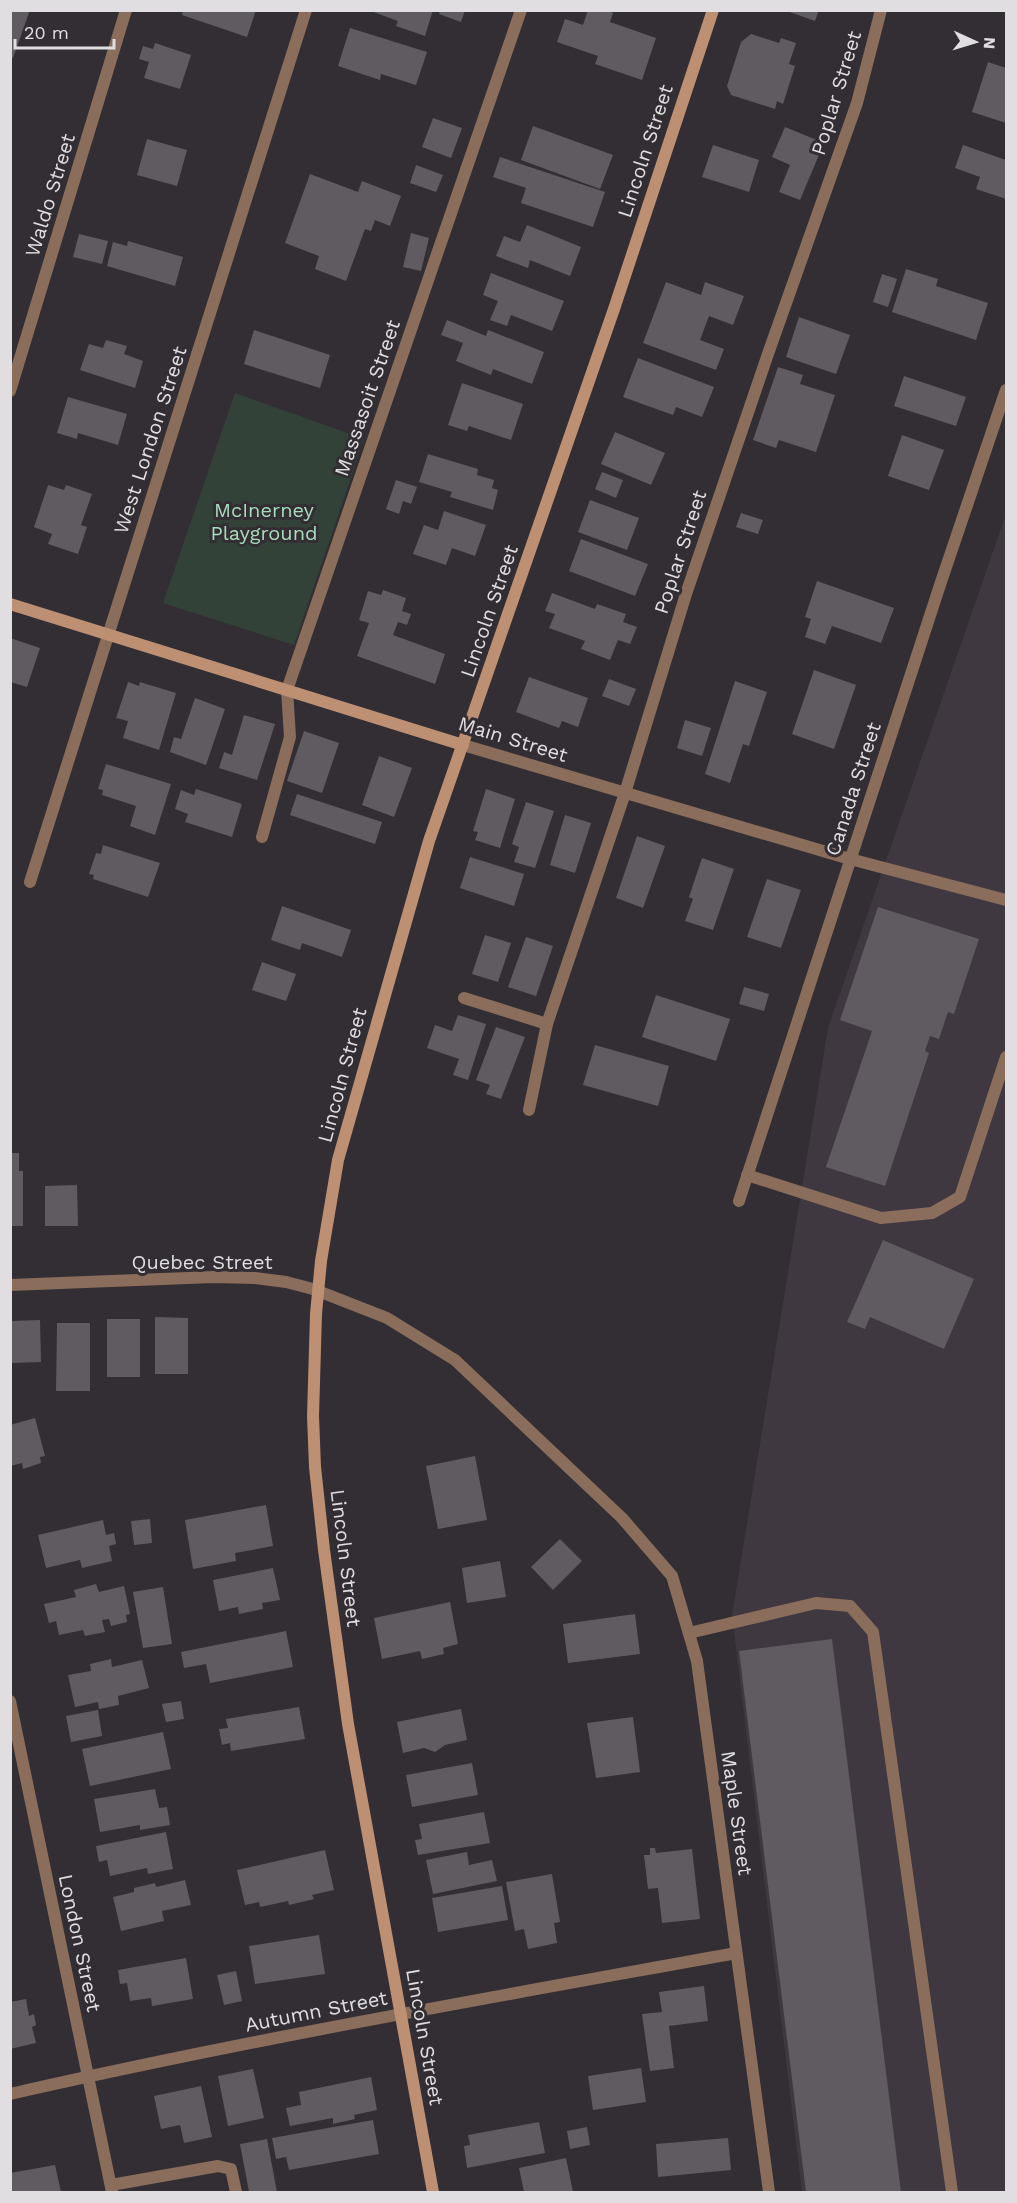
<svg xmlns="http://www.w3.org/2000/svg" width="1017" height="2203" font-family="'Work Sans',sans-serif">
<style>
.built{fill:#3f3841}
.green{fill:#334239}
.building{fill:#5f5b61}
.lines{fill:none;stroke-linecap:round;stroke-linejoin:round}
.lane{stroke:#8a6d5b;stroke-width:12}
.street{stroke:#8a6d5b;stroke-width:12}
.secondary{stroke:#bd8f73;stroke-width:12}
.labels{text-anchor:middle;stroke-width:6;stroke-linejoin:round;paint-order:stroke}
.street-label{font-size:20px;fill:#e0dee1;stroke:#322e33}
.park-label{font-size:20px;fill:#a7ddbd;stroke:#322e33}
</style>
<rect width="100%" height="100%" fill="#322e33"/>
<polygon class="built" points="1006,514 1006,2192 802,2192 732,1615 828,1028"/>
<polygon class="green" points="235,393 364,439 294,645 163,603"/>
<g class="building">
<polygon points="10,10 30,10 13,58 10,57"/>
<polygon points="183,10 256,10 247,37 182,15"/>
<polygon points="368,10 433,10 425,36 396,26 398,21"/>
<polygon points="440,10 465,10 461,22 439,14"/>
<polygon points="588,10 606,10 613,13 610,22 656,38 642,80 595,64 598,56 557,42 565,19 583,25"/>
<polygon points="784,10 819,10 815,21"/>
<polygon points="350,28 427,52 416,85 381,74 380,80 338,66"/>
<polygon points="751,34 779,43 781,38 796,43 789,64 795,66 783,104 777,101 775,109 731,95 727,86 741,42"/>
<polygon points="155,43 191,55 180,89 144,78 149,62 139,59 143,46 153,49"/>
<polygon points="988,62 1006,68 1006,123 972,112"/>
<polygon points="433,118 462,128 451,158 422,147"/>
<polygon points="533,126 613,155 600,189 521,160"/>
<polygon points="785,127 824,143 800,200 779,192 790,165 772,157"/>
<polygon points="147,139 187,150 177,186 137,175"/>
<polygon points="713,145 759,160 749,192 702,177"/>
<polygon points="963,145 1006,160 1006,199 976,189 980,177 955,168"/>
<polygon points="500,157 605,192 593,227 521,203 526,188 493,177"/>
<polygon points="416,165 443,175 436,192 410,183"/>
<polygon points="310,174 358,192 362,181 401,196 390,226 375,220 371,231 365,229 346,281 315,269 319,256 285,243"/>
<polygon points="527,225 581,247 570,276 530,260 528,268 496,256 504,236 520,242"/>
<polygon points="411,233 429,238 421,271 403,267"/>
<polygon points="79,234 108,241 102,264 73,257"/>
<polygon points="128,241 183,257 175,286 107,266 113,242 127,246"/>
<polygon points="906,269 938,279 936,286 988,303 976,340 892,312"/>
<polygon points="491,273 564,301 552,331 511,315 507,326 490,320 498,301 483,295"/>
<polygon points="882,274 897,279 888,307 873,302"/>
<polygon points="666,282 701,295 705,282 744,296 733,325 709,316 700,340 724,349 716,370 643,343"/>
<polygon points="799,317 850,335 836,374 786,357"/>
<polygon points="447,320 486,336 488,330 544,352 532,384 493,369 491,375 456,361 463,343 441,335"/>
<polygon points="254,330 330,355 320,388 244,364"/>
<polygon points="106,340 127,346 124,354 143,361 135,388 80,370 89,344 103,348"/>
<polygon points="638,358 714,387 702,417 676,407 673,415 623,397"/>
<polygon points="778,367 803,375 800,384 835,395 816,452 779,440 776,448 753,440"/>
<polygon points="904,376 966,397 956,426 894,406"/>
<polygon points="462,383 523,404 511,440 469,426 467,431 448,425"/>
<polygon points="68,397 127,414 118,445 78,433 77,439 57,433"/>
<polygon points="615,432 665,453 651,485 601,464"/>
<polygon points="902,435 944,450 929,490 888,476"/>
<polygon points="428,454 478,469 477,475 494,480 492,488 498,490 493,510 450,497 452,492 419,482"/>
<polygon points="602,472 623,480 616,498 595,489"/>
<polygon points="396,480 417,487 411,504 403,501 399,514 386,509"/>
<polygon points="48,485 64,490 66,485 92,494 81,525 87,527 78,554 48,544 52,534 34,527"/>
<polygon points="590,500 639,518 627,550 578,532"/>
<polygon points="444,511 486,525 475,556 452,548 446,565 413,554 424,525 438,530"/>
<polygon points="741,513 763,520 758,534 736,527"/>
<polygon points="581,539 648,564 635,596 569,571"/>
<polygon points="817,581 894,608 881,643 832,626 825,644 805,637 811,619 805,617"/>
<polygon points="383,590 406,598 402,611 411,614 407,625 398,622 393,635 445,654 435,684 357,656 369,623 359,620 368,591 381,595"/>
<polygon points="552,593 595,609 597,604 626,614 623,622 637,627 630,644 618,640 610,660 581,649 585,641 549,628 555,614 545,611"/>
<polygon points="10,638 40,648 27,687 10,682"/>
<polygon points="814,670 856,685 834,749 792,734"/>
<polygon points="529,677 588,698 578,727 562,721 559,728 516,712"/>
<polygon points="609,679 636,689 629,706 602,696"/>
<polygon points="735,681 767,692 749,746 743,744 730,783 705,774"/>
<polygon points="128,682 139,686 140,682 176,693 159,750 123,738 128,721 116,718"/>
<polygon points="195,698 225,709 206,765 170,752 174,737 181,739"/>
<polygon points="244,715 275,724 257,780 219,768 224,752 232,755"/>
<polygon points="685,720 711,728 702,756 677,748"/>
<polygon points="304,731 339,743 322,793 287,781"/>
<polygon points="379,756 412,768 394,817 362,805"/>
<polygon points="106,764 171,784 155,835 130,826 136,806 102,795 103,790 98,789"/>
<polygon points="196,789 242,804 232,837 185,822 188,814 175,809 181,790 194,795"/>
<polygon points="486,789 515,799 500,848 475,840 478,832 473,831"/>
<polygon points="297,794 382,822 375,844 290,815"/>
<polygon points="526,802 554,811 535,868 514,862 519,847 512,844"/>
<polygon points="565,815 591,823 575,873 550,865"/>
<polygon points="637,836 665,846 643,908 616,898"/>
<polygon points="103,845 160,863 148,897 93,879 94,875 89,874 96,853 101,854"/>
<polygon points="470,857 524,874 514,906 460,888"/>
<polygon points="702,858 734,869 713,930 685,921 693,899 689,897"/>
<polygon points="767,879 801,890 781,948 747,937"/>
<polygon points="282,906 351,930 342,957 302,943 300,950 271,940"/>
<polygon points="878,907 979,939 954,1014 948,1012 939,1039 930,1036 925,1051 929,1053 885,1186 826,1167 872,1031 840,1020"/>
<polygon points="485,935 511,943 498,982 472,974"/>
<polygon points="526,937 553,946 536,996 508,987"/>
<polygon points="262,962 296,974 286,1001 252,990"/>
<polygon points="744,987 769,994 764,1011 739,1004"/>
<polygon points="656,995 730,1019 716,1061 642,1037"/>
<polygon points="458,1015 486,1024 468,1080 453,1075 459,1059 427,1048 435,1025 452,1031"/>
<polygon points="496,1027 525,1037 501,1099 486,1094 490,1085 476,1080"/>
<polygon points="595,1045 669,1066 658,1106 583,1085"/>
<polygon points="10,1153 19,1153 19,1171 23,1171 23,1226 10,1226"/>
<polygon points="77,1185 78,1226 45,1226 45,1186"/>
<polygon points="883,1240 974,1279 944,1349 870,1317 865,1329 847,1322"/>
<polygon points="155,1317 188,1318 188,1374 155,1374"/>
<rect x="107" y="1319" width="33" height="58"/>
<polygon points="40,1320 41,1362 10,1363 10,1321"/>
<polygon points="57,1323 90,1323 90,1391 56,1391"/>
<polygon points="35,1418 45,1456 40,1457 41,1463 23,1469 22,1463 10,1466 10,1425"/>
<polygon points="475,1456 487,1520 438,1529 426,1466"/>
<polygon points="266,1505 273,1546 235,1553 236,1561 193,1569 185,1520"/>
<polygon points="150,1519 152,1543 134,1545 131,1521"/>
<polygon points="103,1520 106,1535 114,1533 116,1544 109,1546 112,1561 82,1568 80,1560 46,1568 38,1535"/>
<polygon points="560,1539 582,1561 553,1590 531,1567"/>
<polygon points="500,1561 506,1597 467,1603 462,1568"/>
<polygon points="273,1568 280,1600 262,1603 263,1609 239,1614 238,1607 219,1611 213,1580"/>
<polygon points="96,1584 99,1592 124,1586 130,1614 126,1615 127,1622 111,1626 109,1619 102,1620 105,1632 85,1636 83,1630 59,1635 56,1621 49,1623 44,1604 76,1597 74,1590"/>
<polygon points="163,1587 172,1644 143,1648 133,1592"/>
<polygon points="450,1602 458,1644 443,1648 444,1654 422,1659 420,1651 382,1659 374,1618"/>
<polygon points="635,1614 640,1654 568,1663 563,1624"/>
<polygon points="286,1631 293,1667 210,1683 206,1664 184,1668 181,1652"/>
<polygon points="832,1639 901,2192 806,2192 739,1651"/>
<polygon points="111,1659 112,1667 142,1660 149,1688 118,1696 119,1705 99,1709 98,1702 75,1707 68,1675 91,1671 90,1664"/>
<polygon points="181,1701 184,1719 166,1722 162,1704"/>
<polygon points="299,1707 305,1739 231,1751 230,1743 222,1745 219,1729 228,1728 226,1719"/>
<polygon points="461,1709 467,1740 445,1745 435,1752 424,1748 403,1753 397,1722"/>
<polygon points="98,1710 102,1736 71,1742 66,1716"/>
<polygon points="633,1717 640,1772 596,1778 587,1723"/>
<polygon points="163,1732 171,1769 90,1786 82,1749"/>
<polygon points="472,1763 478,1795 412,1807 406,1775"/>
<polygon points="155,1789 159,1808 167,1807 170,1825 140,1830 140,1825 100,1832 94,1799"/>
<polygon points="484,1812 490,1843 418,1855 415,1840 422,1839 419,1824"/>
<polygon points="166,1832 173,1869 148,1874 147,1868 110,1876 107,1860 99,1862 96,1846"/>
<polygon points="650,1848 655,1848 656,1853 692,1849 700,1919 662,1923 658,1888 648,1889 644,1855 650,1855"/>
<polygon points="325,1850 334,1890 312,1895 314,1899 289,1905 288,1901 260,1907 259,1902 245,1905 237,1870"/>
<polygon points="467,1852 469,1865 492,1860 497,1881 433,1894 426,1860"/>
<polygon points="552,1874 560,1922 554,1923 557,1943 528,1949 524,1929 515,1931 506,1882"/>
<polygon points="185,1880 191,1905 162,1911 164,1921 121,1931 113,1897 134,1892 134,1888 155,1883 156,1887"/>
<polygon points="502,1886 508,1920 438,1932 432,1898"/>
<polygon points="319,1935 325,1974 255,1984 249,1946"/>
<polygon points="186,1958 193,1999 152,2006 151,1998 130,2001 127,1983 120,1984 118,1970"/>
<polygon points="236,1971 242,2001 224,2005 217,1975"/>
<polygon points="704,1986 708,2021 669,2026 674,2068 650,2071 642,2014 662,2012 659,1992"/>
<polygon points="26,1999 29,2016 34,2014 36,2025 32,2027 36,2043 10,2049 10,2002"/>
<polygon points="641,2068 646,2102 593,2110 588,2076"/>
<polygon points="253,2069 264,2118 228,2126 218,2076"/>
<polygon points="371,2077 377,2110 354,2115 355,2119 333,2124 333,2118 290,2126 286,2108 301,2105 299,2092"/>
<polygon points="201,2086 212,2137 184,2143 180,2125 161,2129 154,2096"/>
<polygon points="373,2120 379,2154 289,2170 286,2157 276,2159 272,2138"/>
<polygon points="539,2122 545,2153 467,2168 464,2146 470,2145 468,2135"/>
<polygon points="587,2127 590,2145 570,2149 567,2131"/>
<polygon points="728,2138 731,2170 658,2177 656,2144"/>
<polygon points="267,2139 277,2192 249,2192 240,2144"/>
<polygon points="566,2158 573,2192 524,2192 519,2168"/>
<polygon points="55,2165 61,2192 10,2192 10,2173"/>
</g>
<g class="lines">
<g class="lane">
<polyline points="747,1175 881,1218 932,1213 960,1197 1006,1057"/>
<polyline points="689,1633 816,1603 850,1606 873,1632 952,2192"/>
<polyline points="111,2185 218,2166 231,2169 236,2192"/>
</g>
<g class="street">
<polyline points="10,391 126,10"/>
<polyline points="463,745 850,859 1006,900"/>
<polyline points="262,837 290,737 287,690 521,10"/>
<polyline points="30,882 306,10"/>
<polyline points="464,998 547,1024"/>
<polyline points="529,1110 547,1024 625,793 686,594 769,351 857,103 881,10"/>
<polyline points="739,1201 940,585 1006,390"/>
<polyline points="10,1285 213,1277 255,1278 286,1282 313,1289 387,1318 455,1360 622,1518 672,1576 697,1661 769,2192"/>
<polyline points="10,1701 112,2192"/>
<path d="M10 2094C251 2039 494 1997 736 1953"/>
</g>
<g class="secondary">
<polyline points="10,604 463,745"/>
<polyline points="433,2192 348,1724 324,1550 315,1467 313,1416 316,1314 321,1261 338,1160 429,841 614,309 713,10"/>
</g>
</g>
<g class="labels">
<g class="street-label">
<text transform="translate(836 93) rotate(-73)" y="7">Poplar Street</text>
<text transform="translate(645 151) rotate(-72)" y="7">Lincoln Street</text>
<text transform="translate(50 195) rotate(-73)" y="7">Waldo Street</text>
<text transform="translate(367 398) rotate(-71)" y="7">Massasoit Street</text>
<text transform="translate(150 440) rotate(-72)" y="7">West London Street</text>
<text transform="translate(680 552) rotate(-72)" y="7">Poplar Street</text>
<text transform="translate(489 611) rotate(-71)" y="7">Lincoln Street</text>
<text transform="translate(513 739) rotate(17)" y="7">Main Street</text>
<text transform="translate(853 789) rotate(-72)" y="7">Canada Street</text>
<text transform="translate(342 1075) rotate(-75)" y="7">Lincoln Street</text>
<text x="202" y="1269">Quebec Street</text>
<text transform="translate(346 1558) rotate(83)" y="7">Lincoln Street</text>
<text transform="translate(737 1813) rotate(82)" y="7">Maple Street</text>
<text transform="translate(80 1943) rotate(78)" y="7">London Street</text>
<text transform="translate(316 2011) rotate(-11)" y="7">Autumn Street</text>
<text transform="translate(425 2037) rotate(80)" y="7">Lincoln Street</text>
</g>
<g class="park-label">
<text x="264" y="517">McInerney<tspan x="264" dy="23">Playground</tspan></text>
</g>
</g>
<rect width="1017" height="2203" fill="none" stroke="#e0dee1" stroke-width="24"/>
<g transform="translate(975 42) rotate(94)" stroke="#322e33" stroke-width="4.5" paint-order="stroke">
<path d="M0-4.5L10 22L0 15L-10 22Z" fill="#e0dee1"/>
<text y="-9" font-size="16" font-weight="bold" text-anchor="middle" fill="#e0dee1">N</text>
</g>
<path d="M15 39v9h99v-9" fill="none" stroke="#e0dee1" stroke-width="3"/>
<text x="24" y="39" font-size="18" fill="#e0dee1" stroke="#322e33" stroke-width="4.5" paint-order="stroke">20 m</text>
</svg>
